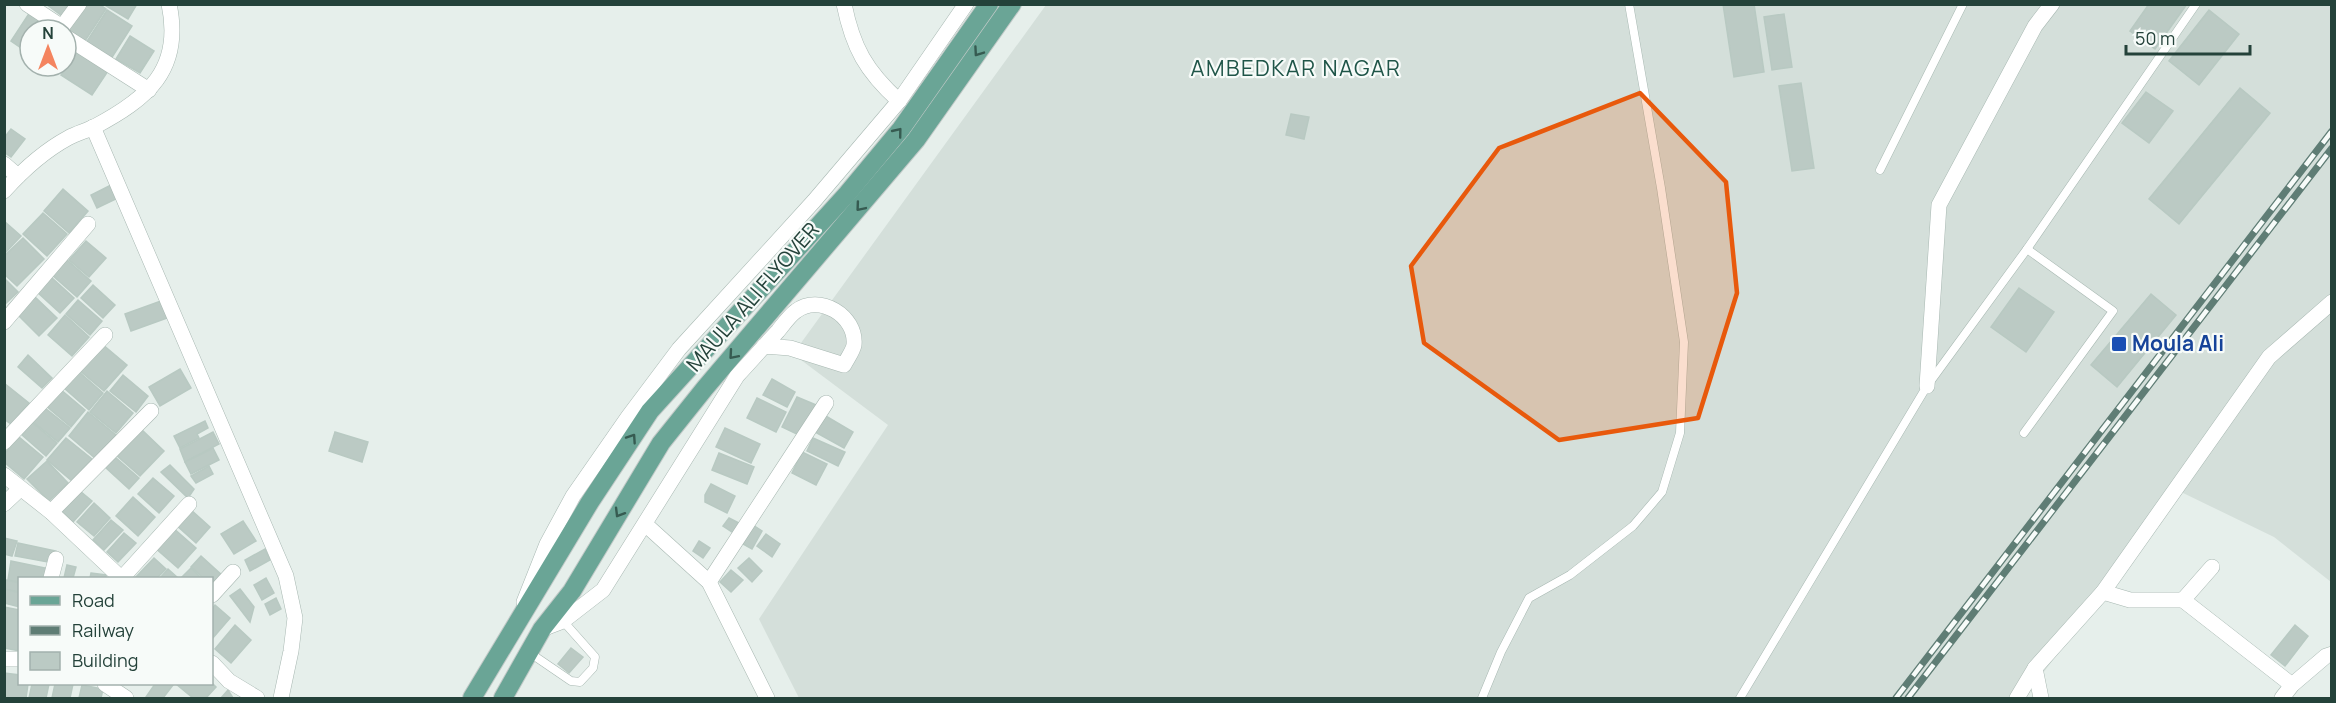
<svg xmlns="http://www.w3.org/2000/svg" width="2336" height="703" font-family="Manrope,sans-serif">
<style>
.built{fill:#d4dfda}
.building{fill:#bbcac4;stroke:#b8c9c2;stroke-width:1.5}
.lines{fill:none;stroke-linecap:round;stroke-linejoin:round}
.service-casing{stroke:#a8b8b2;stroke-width:9}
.minor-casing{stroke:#a8b8b2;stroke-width:16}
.primary-casing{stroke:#c2cac8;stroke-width:20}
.service{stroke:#fff;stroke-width:8}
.minor{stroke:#fff;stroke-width:15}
.primary{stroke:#6aa596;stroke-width:18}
.rail-casing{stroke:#5f7d75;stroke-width:7}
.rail{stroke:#f7fbf9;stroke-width:4.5;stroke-dasharray:14;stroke-linecap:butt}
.oneway{stroke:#365b51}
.marked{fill:#e8590c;fill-opacity:0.2;stroke:#e8590c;stroke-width:4.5;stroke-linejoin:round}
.transit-dot{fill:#1a4fb4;stroke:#f7fbf9;stroke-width:2}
.labels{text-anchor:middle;stroke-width:4.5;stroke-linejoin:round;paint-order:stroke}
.street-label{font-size:21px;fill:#24423a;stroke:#f7fbf9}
.transit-label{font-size:21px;font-weight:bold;fill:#164399;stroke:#f7fbf9;text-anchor:start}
.neighbourhood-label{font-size:22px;letter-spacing:1.5px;fill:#1f5548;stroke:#f7fbf9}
</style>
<rect width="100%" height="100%" fill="#e6efeb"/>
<polygon class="built" points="1046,5 2331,5 2331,582 2274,537 2181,492 2024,698 799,698 759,619 888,425 793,354"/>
<g class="building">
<polygon points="46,4 69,4 62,16"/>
<polygon points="82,4 99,4 106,9 83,44 66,33"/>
<polygon points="103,4 137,4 128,19"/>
<polygon points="1723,4 1754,4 1764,72 1734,77"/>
<polygon points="2149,4 2187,4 2155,49 2130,31"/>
<polygon points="107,10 132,26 109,62 84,46"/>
<polygon points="2209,10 2239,34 2199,85 2169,61"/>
<polygon points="30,12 54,30 30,30 30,54 11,41"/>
<polygon points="1784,14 1792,67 1772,70 1764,17"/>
<polygon points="130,36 154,51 140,73 116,59"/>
<polygon points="77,51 108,71 92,95 61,75"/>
<polygon points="42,66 57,66 54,73"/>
<polygon points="1801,83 1814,168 1792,171 1779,86"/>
<polygon points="2240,88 2270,113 2179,224 2149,199"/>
<polygon points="2146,92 2173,111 2149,143 2122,123"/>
<polygon points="1291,114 1309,117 1304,139 1286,135"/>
<polygon points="11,129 25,139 11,157 4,152 4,138"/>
<polygon points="111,185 118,198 97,208 91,195"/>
<polygon points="63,189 88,211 69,233 44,211"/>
<polygon points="43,213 67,234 47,256 23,234"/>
<polygon points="4,221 21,236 4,254"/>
<polygon points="23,238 44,259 17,286 4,274 4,256"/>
<polygon points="86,241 106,258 89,277 69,260"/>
<polygon points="66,259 91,281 77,297 52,275"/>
<polygon points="51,277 74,298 60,313 37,292"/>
<polygon points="4,278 18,292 4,305"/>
<polygon points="93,285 115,305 103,318 81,298"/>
<polygon points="2019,288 2054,312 2026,352 1991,327"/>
<polygon points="2151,294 2176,315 2117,387 2091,365"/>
<polygon points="34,296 57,318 39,336 17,314"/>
<polygon points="78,300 102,321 90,335 66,314"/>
<polygon points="161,301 167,318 131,331 125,314"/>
<polygon points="65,315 89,337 72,356 48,335"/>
<polygon points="102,344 127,365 104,391 79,370"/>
<polygon points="28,355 52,378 42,388 18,367"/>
<polygon points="180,369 191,388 160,406 149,387"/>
<polygon points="78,371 103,393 89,410 64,388"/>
<polygon points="123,375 148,396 136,412 110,391"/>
<polygon points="772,379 795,392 787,407 763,395"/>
<polygon points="4,383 29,403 11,424 4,419"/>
<polygon points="60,389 85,410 71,427 46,406"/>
<polygon points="107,391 133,413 116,433 90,412"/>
<polygon points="797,397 816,405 801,436 782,427"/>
<polygon points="757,398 786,412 776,432 747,418"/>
<polygon points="45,408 70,428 58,442 33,422"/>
<polygon points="88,412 116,435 96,459 69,436"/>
<polygon points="824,415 853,432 844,448 815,432"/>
<polygon points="205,421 208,428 197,434 199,438 180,448 174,436"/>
<polygon points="32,422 57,443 46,456 22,435"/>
<polygon points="725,428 760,444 751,463 716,447"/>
<polygon points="141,429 164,451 140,476 116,455"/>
<polygon points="213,432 219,444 185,462 180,449"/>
<polygon points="335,432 368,442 362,462 329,451"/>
<polygon points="19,437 43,457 24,479 4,462 4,454"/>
<polygon points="66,438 92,459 72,481 47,460"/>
<polygon points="813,438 845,452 838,466 807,451"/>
<polygon points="213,448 219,460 191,474 185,462"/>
<polygon points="802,452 827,464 816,485 792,473"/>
<polygon points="719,453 754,467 747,484 712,470"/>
<polygon points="115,457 139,478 129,489 105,467"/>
<polygon points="47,461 68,483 49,501 27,479"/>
<polygon points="170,465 194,489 188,498 161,472"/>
<polygon points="209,466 213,474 196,483 191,476"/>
<polygon points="153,478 174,496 159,513 138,494"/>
<polygon points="711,484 735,496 727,513 705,502 705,495"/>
<polygon points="80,491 92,501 73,522 62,512"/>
<polygon points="133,497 155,517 138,536 116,516"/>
<polygon points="94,503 110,518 94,536 77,522"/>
<polygon points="190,509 210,527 196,543 175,524"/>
<polygon points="729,518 745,526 738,536 723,526"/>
<polygon points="111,520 123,530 104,550 93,540"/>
<polygon points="243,521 256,541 234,554 221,534"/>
<polygon points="753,525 762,531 752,549 743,544"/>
<polygon points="172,527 196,548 178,568 154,547"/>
<polygon points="124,533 136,543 118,562 107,552"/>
<polygon points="766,534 780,544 772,557 757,546"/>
<polygon points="4,538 17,541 12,556 4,554"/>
<polygon points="699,541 710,548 703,558 693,551"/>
<polygon points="18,543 56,551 53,563 15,556"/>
<polygon points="265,549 270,560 250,571 245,560"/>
<polygon points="201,556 224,577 212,586 212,578 203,578 191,567"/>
<polygon points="154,558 166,569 157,578 135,578"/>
<polygon points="749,558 762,571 752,582 738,568"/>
<polygon points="11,561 50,569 47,578 20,578 20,582 8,580"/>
<polygon points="67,565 76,567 73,578 64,578"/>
<polygon points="191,568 201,578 181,578"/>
<polygon points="168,569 178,578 160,578"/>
<polygon points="731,570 743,580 731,592 720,582"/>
<polygon points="91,573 106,575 106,578 90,578"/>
<polygon points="266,578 274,593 262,600 254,585"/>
<polygon points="6,580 20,583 20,592 4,589"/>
<polygon points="4,589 20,593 20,607 4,603"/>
<polygon points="240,589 254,607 250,622 230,596"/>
<polygon points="276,598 281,609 270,615 265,604"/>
<polygon points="215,605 230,618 212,639 212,609"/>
<polygon points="4,607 20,610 20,651 4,648"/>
<polygon points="235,625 251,640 231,663 215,649"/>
<polygon points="2295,625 2308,636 2285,666 2271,655"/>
<polygon points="571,648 583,657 569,673 558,664"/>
<polygon points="4,673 20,675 20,684 28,684 26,698 4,698"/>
<polygon points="212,683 216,687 206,698 193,698 176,684"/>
<polygon points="32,684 49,684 46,698 29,698"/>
<polygon points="55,684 73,684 70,698 52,698"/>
<polygon points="155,684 171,684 173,685 163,698 148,698 146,697"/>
<polygon points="82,685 103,689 101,698 79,698"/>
<polygon points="228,690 233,698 221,698"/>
</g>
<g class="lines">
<g class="service-casing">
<g id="service">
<polyline points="1880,170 1963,4"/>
<polyline points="2024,433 2113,311 2027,249"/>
<polyline points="530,653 571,681 580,682 593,668 595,657 563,621"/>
<polyline points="1482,698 1501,652 1529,598 1570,575 1633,526 1662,492 1680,433 1684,342 1661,188 1629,4"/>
<polyline points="1740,698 1927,386 2027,249 2196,4"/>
</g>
</g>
<g class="minor-casing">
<g id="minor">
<polyline points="27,4 62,27 62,30"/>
<path d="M844 4C853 48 866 71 899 101"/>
<polyline points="62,27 79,4"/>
<polyline points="66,37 149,90"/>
<polyline points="93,127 286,576 295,618 291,651 281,698"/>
<polyline points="4,164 18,176"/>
<path d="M4 191C23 170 44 151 68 138 77 133 86 131 94 127 147 99 183 70 169 4"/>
<polyline points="4,322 88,224"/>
<polyline points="1927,386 1939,205 2035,26 2052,4"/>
<polyline points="4,442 105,335"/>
<polyline points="4,475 51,512 121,578"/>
<polyline points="4,504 20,489"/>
<polyline points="51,512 151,411"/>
<polyline points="645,524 709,582 767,698"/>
<polyline points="51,578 56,559"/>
<polyline points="122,578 189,504"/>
<polyline points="709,582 826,403"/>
<polyline points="2103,592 2130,600 2183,600 2292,685"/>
<polyline points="212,595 233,572"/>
<polyline points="2183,600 2212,567"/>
<polyline points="524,602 547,544 573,496 628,417 679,349 814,201 899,101 966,4"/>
<path d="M542 629 563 621 603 590 737 376C751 361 764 346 778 331 783 325 789 316 796 311 819 293 857 316 854 345 853 351 847 359 844 365L790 348 764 346"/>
<polyline points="4,659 20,659"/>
<polyline points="212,663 229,681 257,698"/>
<polyline points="2035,668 2041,698"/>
<polyline points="105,684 126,698"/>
<polyline points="2017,698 2035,668 2103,592 2269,357 2332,302"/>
<polyline points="2282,698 2292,685 2326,656 2332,654"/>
</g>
</g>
<g class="primary-casing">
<g id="primary">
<polyline points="472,698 590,502 650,411 847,194 901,129 989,4"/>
<polyline points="503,698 542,629 572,591 661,443 705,388 916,140 1012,4"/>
</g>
</g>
<use href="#service" class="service"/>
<use href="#minor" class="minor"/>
<use href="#primary" class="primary"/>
<g class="rail-casing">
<g id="rail">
<polyline points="1896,698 2332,131"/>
<polyline points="1908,698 2332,148"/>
</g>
</g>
<use href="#rail" class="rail"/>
</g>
<defs><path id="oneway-chevron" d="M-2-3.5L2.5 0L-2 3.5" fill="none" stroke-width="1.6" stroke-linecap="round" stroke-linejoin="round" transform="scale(1.5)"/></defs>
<g class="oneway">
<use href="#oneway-chevron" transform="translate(978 52) rotate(125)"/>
<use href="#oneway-chevron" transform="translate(898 132) rotate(-51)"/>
<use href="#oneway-chevron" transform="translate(860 207) rotate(130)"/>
<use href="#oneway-chevron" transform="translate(733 355) rotate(131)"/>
<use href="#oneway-chevron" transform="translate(632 438) rotate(-56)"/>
<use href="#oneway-chevron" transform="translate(619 513) rotate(121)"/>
</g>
<path class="marked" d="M1640 93 1726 182 1737 293 1698 418 1559 440 1424 343 1411 266 1499 148Z"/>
<rect class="transit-dot" x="2111" y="336" width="16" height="16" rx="3"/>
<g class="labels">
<g class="street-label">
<text transform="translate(753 297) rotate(-49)" y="7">MAULA ALI FLYOVER</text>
</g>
<g class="transit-label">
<text x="2132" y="351">Moula Ali</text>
</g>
<g class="neighbourhood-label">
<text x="1296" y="76">AMBEDKAR NAGAR</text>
</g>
</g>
<rect width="2336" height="703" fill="none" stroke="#24423a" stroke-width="12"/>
<rect x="18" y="577" width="195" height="108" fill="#f7fbf9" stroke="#a3b1ad" stroke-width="1.5"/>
<rect x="30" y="596" width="30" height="9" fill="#6aa596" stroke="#a3b1ad" stroke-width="1.5"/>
<text x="72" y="607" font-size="18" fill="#24423a">Road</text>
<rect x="30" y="626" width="30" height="9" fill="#5f7d75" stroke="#a3b1ad" stroke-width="1.5"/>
<text x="72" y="637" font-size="18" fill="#24423a">Railway</text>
<rect x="30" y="652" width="30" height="18" fill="#bbcac4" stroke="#a3b1ad" stroke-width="1.5"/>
<text x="72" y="667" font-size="18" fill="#24423a">Building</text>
<g transform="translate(48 48)"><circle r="28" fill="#f7fbf9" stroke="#a3b1ad" stroke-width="1.5"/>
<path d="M0-4.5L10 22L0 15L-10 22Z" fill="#f4845f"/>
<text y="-9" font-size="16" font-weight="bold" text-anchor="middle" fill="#24423a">N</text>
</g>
<path d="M2126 45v9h124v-9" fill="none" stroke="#24423a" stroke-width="3"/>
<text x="2135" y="45" font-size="18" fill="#24423a" stroke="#f7fbf9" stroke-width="4.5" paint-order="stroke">50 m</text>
</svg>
